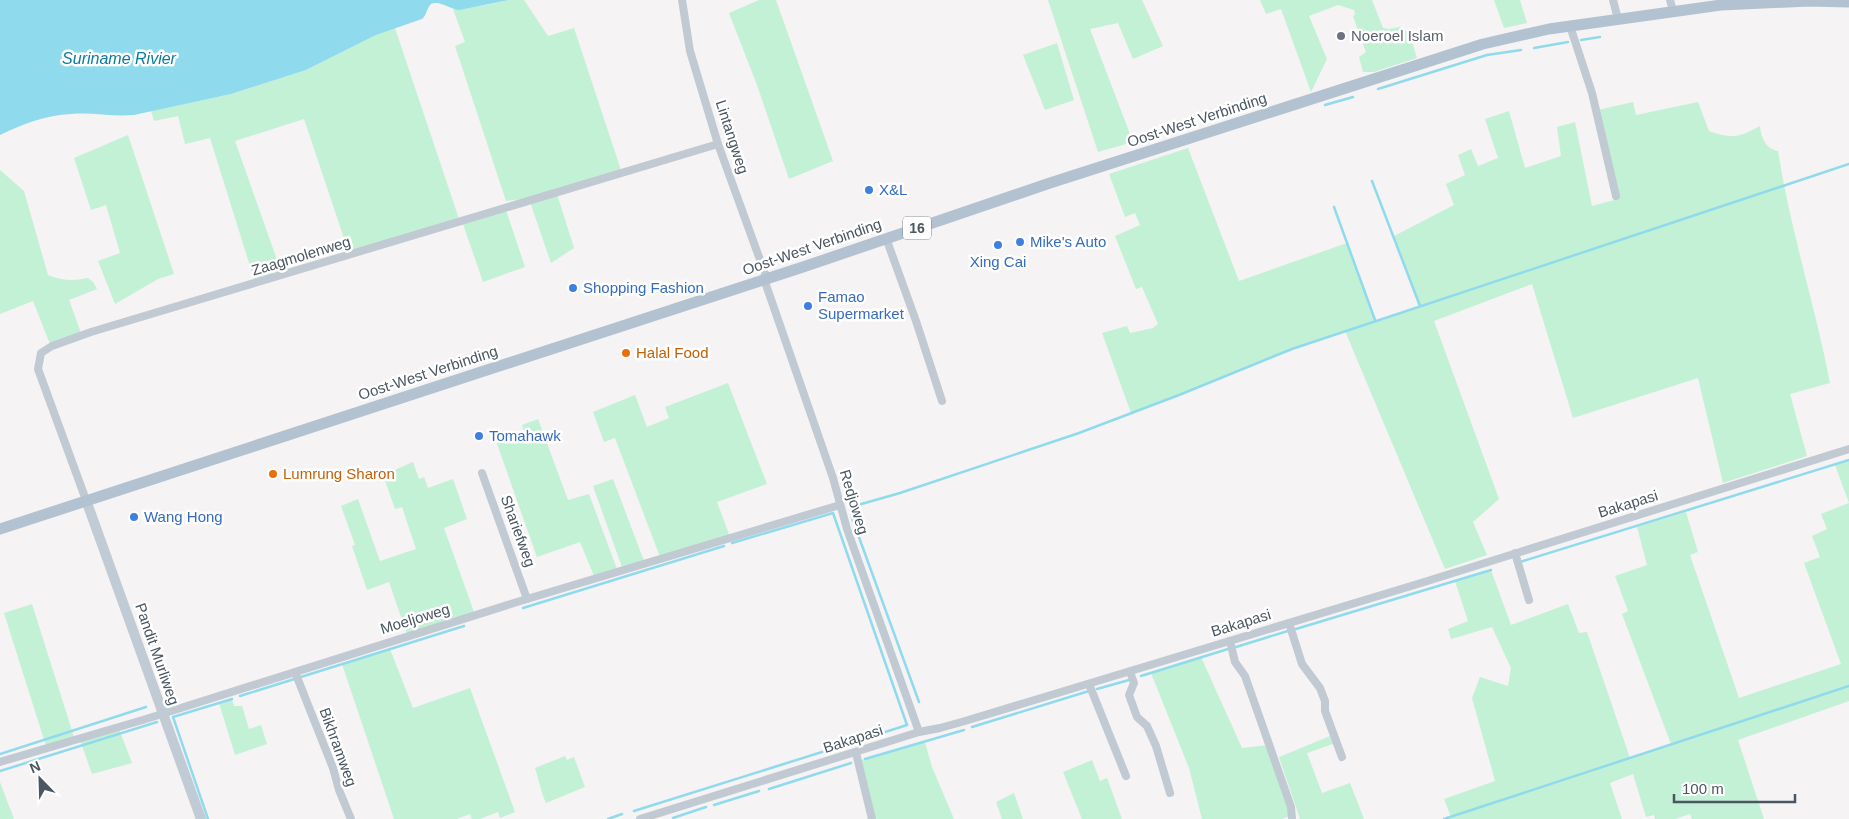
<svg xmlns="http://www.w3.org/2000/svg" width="1849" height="819" font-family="Helvetica,sans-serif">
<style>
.green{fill:#c3f1d5}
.water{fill:#90daee}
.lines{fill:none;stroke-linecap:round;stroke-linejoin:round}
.stream{stroke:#90daee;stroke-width:2.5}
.street{stroke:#c1cad2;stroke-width:8}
.secondary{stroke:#c1cbd6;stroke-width:10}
.primary{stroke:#b3c2d1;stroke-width:11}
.worship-dot{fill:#6b7280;stroke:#fff;stroke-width:2}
.shop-dot{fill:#3f7fe0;stroke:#fff;stroke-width:2}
.food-dot{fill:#e8710a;stroke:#fff;stroke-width:2}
.labels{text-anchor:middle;stroke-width:5;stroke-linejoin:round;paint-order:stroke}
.shield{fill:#fff;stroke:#808990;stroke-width:1}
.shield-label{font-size:14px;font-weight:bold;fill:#4a5661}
.worship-label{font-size:15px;fill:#5b616d;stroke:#fff;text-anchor:start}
.street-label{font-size:15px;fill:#4a5661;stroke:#fff}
.shop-label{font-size:15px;fill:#366cbe;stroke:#fff;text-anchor:start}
.food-label{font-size:15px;fill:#c56008;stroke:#fff;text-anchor:start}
.water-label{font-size:16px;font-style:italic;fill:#0c7c9b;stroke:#fff}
</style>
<rect width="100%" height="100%" fill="#f5f3f3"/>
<g class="green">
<polygon points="509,0 524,0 548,36 574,28 621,170 529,198 506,201 455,46 465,42 453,9 486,5"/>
<polygon points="759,0 776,0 833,161 789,179 757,85 729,13"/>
<polygon points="1048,0 1142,0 1163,46 1133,59 1118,23 1090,29 1133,142 1098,152"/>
<polygon points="1260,0 1372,0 1383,28 1389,29 1399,27 1409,32 1417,58 1374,72 1363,72 1359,57 1366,52 1353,16 1355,15 1354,10 1338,5 1309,16 1327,59 1311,92 1281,9 1266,14"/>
<polygon points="1494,0 1520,0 1527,23 1504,28"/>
<polygon points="395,28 459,219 349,253 304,119 235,141 282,274 255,282 210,138 185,144 178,116 154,121 151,111 231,94 306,70 376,35"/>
<polygon points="1057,43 1074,100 1045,110 1023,55"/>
<path d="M1633 102 1636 115 1698 102 1709 131C1733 139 1738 138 1760 126 1761 138 1766 149 1778 151 1790 229 1815 305 1830 383L1790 394 1807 456 1723 483 1698 378 1573 418 1532 284 1434 321 1499 499 1473 522 1487 555 1445 569 1345 331 1292 349 1131 413 1102 333 1127 326 1130 333 1153 328 1158 324 1142 287 1136 289 1115 236 1140 225 1135 213 1125 217 1109 174 1188 148 1239 281 1347 243 1376 321 1420 306 1394 236 1454 205 1446 184 1465 175 1458 155 1471 149 1478 166 1498 158 1485 119 1509 111 1525 168 1561 156 1557 127 1575 122 1592 206 1618 199 1598 110Z"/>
<polygon points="128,135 174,274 158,279 115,304 98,261 120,253 106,205 91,210 74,158"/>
<path d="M0 170 24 191 48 275C62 281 73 281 88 278L93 282 97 289 69 300 81 333 50 344 33 301 0 314Z"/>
<polygon points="557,194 574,248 551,263 530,202"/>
<polygon points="506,210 525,267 483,282 463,224"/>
<polygon points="728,383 767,484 717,502 730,537 660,557 615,438 604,442 593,412 635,395 647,427 669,418 665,407"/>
<polygon points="538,419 568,500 589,494 617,569 594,576 580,542 537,557 496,441 524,432 522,425"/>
<polygon points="1849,460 1849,503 1835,465"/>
<polygon points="413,462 419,479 424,477 428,488 453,479 467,519 444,528 474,612 407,634 389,582 367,590 352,546 355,545 341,506 358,499 380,561 416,549 402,507 395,509 383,475"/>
<polygon points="613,479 644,561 622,567 593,486"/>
<polygon points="1849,503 1849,701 1738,740 1764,819 1692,819 1690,814 1675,819 1655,819 1654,815 1646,817 1633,774 1610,783 1622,819 1444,819 1451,817 1444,799 1495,781 1472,698 1480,677 1508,686 1511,668 1492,627 1451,639 1448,629 1468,621 1455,581 1491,570 1511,625 1568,604 1579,633 1587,632 1630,758 1671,744 1622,614 1628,611 1615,576 1647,565 1637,527 1686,512 1698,552 1690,555 1739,698 1841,664 1804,563 1820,557 1812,536 1827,529 1821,514"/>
<polygon points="32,604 74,737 46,746 4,613"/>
<polygon points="390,649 413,708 470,688 515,812 500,818 498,812 480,819 472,819 470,814 457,819 394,819 342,664"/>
<polygon points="1201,657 1242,748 1268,745 1290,807 1288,817 1282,819 1202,819 1189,768 1151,673"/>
<polygon points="232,699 234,706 242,706 249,729 261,725 267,744 235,755 219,703"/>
<polygon points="119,729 132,763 92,774 80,740"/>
<polygon points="1330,736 1333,744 1307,753 1322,793 1350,783 1364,819 1300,819 1279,757"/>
<polygon points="925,742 932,767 954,819 875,819 861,760"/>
<path d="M565 756 567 760 574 757 585 787 546 803C541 792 539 780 535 768Z"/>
<polygon points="1092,760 1100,781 1107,778 1122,819 1082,819 1063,772"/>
<polygon points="0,782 14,819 0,819"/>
<polygon points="1014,793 1023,819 1002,819 996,802"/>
</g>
<path class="water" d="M0 0H509L459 10C450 9 439 0 431 4 426 9 427 15 422 19L376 35 306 70 231 94 134 115C113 117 92 112 71 114 46 115 23 124 0 135Z"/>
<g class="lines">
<g class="stream">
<polyline points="1581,40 1600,37"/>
<polyline points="1534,48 1568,42"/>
<polyline points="1378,89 1487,55 1521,50"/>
<polyline points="1325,105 1353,97"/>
<polyline points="1372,181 1420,306"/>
<polyline points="1334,207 1375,320"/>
<polyline points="732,543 833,513 907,725 879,734"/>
<polyline points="1520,562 1849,460"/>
<polyline points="523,608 724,546"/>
<polyline points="1296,629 1491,570"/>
<polyline points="1236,647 1288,631"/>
<polyline points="1141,676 1228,649"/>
<polyline points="1097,689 1129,680"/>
<polyline points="240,696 464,626"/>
<polyline points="919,702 852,518 851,507 900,493 1079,433 1179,395 1292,349 1849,164"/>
<polyline points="972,727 1089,691"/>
<polyline points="0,754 146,707"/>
<polyline points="865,759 964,730"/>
<polyline points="0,771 157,722"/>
<polyline points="769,789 851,763"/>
<polyline points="714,805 759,791"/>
<polyline points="634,811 873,736"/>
<polyline points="673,818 706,807"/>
<polyline points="208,819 173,717 232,699"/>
<polyline points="608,819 622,814"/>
<polyline points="1444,819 1849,686"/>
</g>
<g class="street">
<polyline points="682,0 690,51 718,144 767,279"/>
<polyline points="1613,0 1618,19"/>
<polyline points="1670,0 1673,11"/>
<polyline points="1570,26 1592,93 1616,196"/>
<polyline points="886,238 916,321 942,401"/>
<polyline points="764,279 833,478 847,529 919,732"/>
<polyline points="482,473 527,599"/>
<polyline points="86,500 38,369 41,353 52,346 91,332 718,144"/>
<polyline points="1515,553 1529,600"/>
<polyline points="1289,623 1302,664 1320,688 1325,701 1325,711 1342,757"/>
<polyline points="1230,641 1235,662 1245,676 1291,807 1292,819"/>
<polyline points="295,672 333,768 339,790 351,819"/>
<polyline points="1130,672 1134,683 1129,695 1137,717 1147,726 1156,746 1170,793"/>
<polyline points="1089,684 1126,776"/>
<polyline points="856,753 872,819"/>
<polyline points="0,762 146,719 517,602 840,505"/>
<polyline points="640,819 919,732 940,728 965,721 1421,583 1849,449"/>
</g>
<polyline class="secondary" points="86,500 201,819"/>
<polyline class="primary" points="0,529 806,266 1050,183 1483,44 1549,29 1721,5 1809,1 1849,2"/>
</g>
<circle class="worship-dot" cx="1341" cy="36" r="5"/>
<g class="shop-dot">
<circle cx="869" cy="190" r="5"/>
<circle cx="1020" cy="242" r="5"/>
<circle cx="998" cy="245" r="5"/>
<circle cx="573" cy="288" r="5"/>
<circle cx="808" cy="306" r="5"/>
<circle cx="479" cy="436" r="5"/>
<circle cx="134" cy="517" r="5"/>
</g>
<g class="food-dot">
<circle cx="626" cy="353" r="5"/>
<circle cx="273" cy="474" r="5"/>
</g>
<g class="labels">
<rect class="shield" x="903" y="216.5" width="28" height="23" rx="4"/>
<g class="shield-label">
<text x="917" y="233">16</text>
</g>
<g class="worship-label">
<text x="1351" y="41">Noeroel Islam</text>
</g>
<g class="street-label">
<text transform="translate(1197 120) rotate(-18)" y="5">Oost-West Verbinding</text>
<text transform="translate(732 137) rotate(72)" y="5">Lintangweg</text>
<text transform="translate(812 247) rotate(-19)" y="5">Oost-West Verbinding</text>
<text transform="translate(301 256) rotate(-17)" y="5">Zaagmolenweg</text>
<text transform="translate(428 373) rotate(-18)" y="5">Oost-West Verbinding</text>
<text transform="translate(854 502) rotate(73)" y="5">Redjoweg</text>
<text transform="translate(1628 504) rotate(-17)" y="5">Bakapasi</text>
<text transform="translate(518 531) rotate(70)" y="5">Shariefweg</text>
<text transform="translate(415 619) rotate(-17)" y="5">Moeljoweg</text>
<text transform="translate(1241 623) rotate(-17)" y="5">Bakapasi</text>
<text transform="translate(157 654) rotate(71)" y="5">Pandit Murliweg</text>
<text transform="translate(853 739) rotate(-18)" y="5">Bakapasi</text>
<text transform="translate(338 747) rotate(70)" y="5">Bikhramweg</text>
</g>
<g class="shop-label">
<text x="879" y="195">X&amp;L</text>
<text x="1030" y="247">Mike's Auto</text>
<text x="998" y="267" text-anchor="middle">Xing Cai</text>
<text x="583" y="293">Shopping Fashion</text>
<text x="818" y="302">Famao<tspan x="818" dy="17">Supermarket</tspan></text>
<text x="489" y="441">Tomahawk</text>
<text x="144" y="522">Wang Hong</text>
</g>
<g class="food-label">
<text x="636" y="358">Halal Food</text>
<text x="283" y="479">Lumrung Sharon</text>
</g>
<g class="water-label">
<text x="119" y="64">Suriname Rivier</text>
</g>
</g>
<g transform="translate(40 779) rotate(337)" stroke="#ffffff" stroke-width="4" paint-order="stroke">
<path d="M0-4L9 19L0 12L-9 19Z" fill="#4a5661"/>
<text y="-8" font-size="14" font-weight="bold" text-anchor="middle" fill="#4a5661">N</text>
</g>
<path d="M1674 794v8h121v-8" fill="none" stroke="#4a5661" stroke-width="2.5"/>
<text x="1682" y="794" font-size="15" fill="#4a5661" stroke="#ffffff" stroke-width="4" paint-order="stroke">100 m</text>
</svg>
